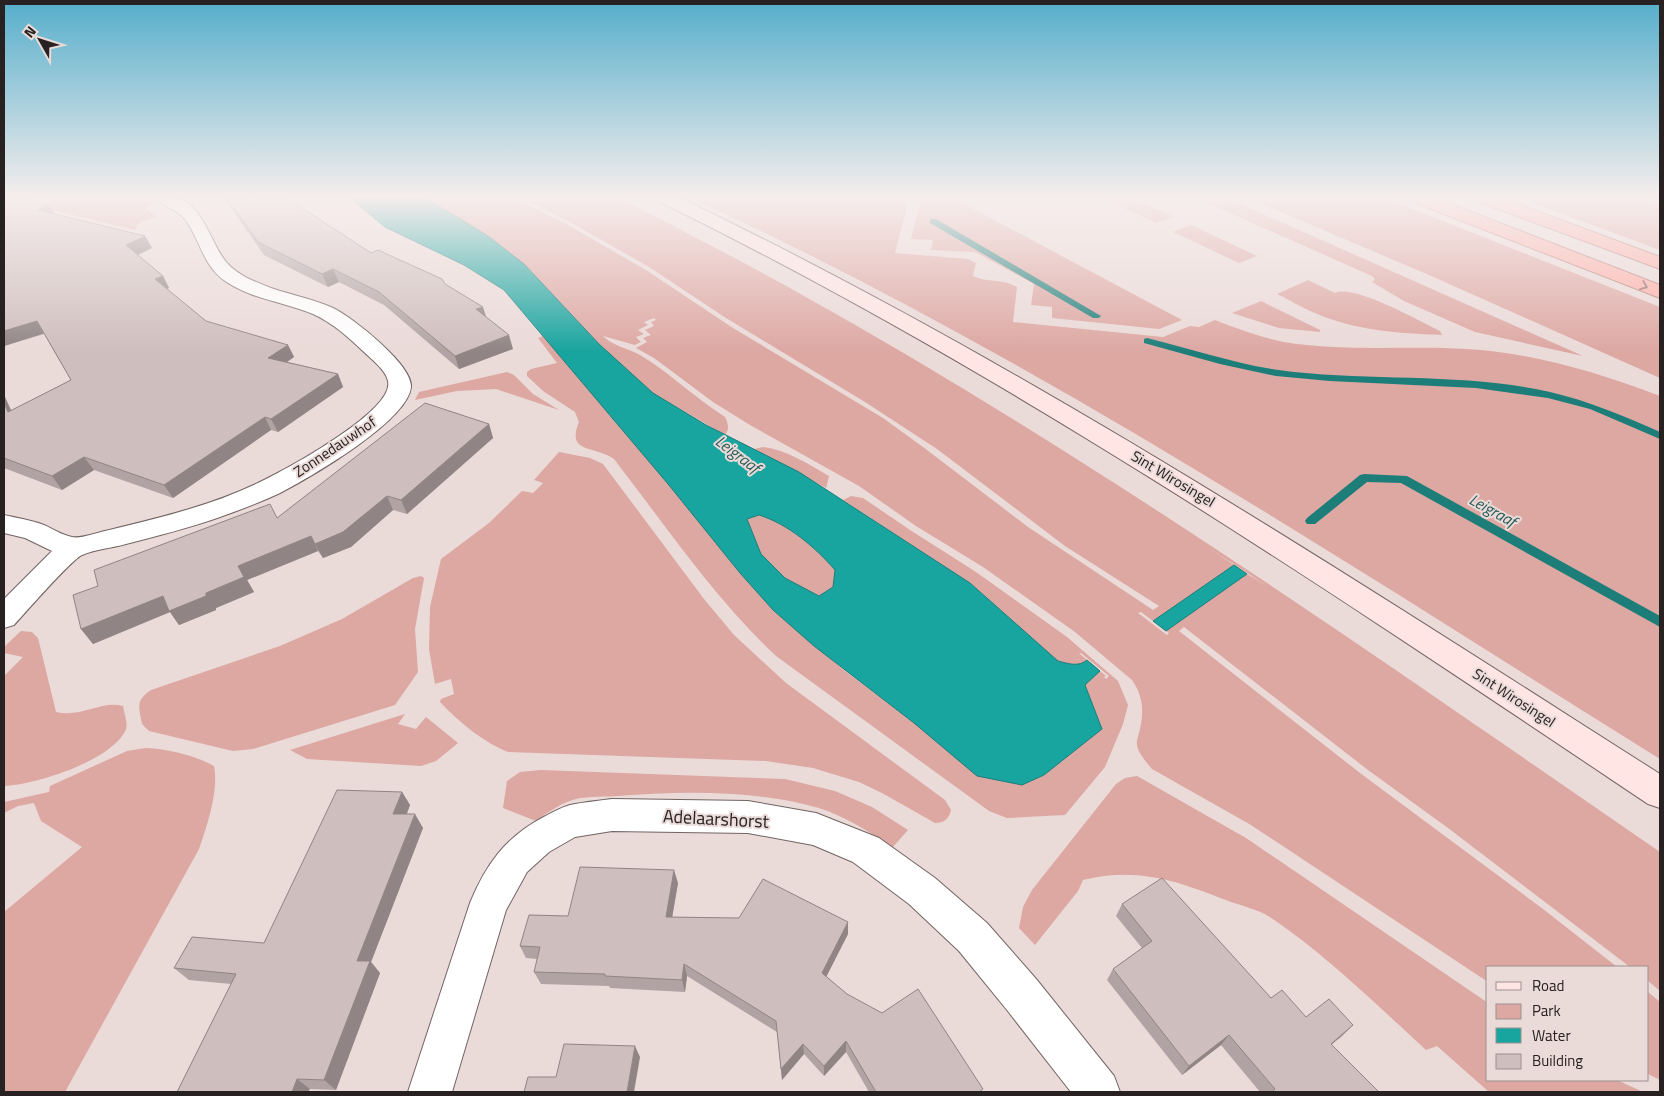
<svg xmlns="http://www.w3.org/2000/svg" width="1664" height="1096" font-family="'Titillium Web',sans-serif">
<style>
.green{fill:#dda7a2;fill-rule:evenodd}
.water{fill:#18a49f;stroke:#1c7d79;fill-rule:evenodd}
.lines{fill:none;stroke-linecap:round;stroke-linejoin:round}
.stream{fill:#1c7d79;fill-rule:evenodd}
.street-casing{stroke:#726463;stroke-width:2}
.secondary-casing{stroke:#726463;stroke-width:2}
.highway-casing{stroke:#b37c77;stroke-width:2}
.street{fill:#fff;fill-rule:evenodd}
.secondary{fill:#ffe6e4;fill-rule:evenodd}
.highway{fill:#feada6;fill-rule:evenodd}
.wall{fill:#b1a3a3}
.shaded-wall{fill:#908584}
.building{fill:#cebebd;stroke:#908584}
.oneway{stroke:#926764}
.labels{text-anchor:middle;stroke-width:4;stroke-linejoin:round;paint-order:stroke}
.street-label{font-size:15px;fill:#272121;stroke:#eadad8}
.water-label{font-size:16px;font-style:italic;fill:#275b58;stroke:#eadad8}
.near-street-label{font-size:18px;fill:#272121;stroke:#eadad8}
</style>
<rect width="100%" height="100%" fill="#eadad8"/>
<g class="green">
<polygon points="69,198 153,198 162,202 145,208 156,217 139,222 135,230 36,206"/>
<path d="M426 198H514L568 225 646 270 733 328 883 418 927 450 1028 527 1153 610 1159 606 1065 546 937 449 865 402 726 318 649 267 572 223 522 198H619L623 200C681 230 740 260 797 292 1097 459 1378 658 1660 852V991L1648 981V967H1630L1448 828 1368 770 1184 627 1179 631 1360 773 1543 909 1617 967H1488V982L1251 825 1152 769C1147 763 1138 753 1137 745 1136 741 1139 734 1140 729 1144 710 1143 696 1132 680L1075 632 983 567 916 526 859 486 750 425 713 402 654 358 636 348 647 342 643 338 651 335 645 330 654 326 651 322 656 320 654 318 644 322 648 325 638 330 644 334 636 337 641 342 635 345 603 336C613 346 627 348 640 355 670 373 695 398 725 417 728 424 730 428 725 435L653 393 599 344 515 257ZM1206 546 1267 586 1247 574 1166 631 1169 633 1167 635 1138 613 1141 612 1153 621 1234 565Z"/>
<path d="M691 198H909L895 253 968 259 976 263 973 276C988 283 1002 278 1017 287L1013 322 1163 337 1190 326 1199 327 1215 320C1238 329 1260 337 1284 342 1349 353 1416 344 1481 350 1543 356 1602 374 1660 396V759C1344 562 1031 354 691 198Z"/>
<polygon points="953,198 1182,320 1159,329 1052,318 1052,307 1031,305 1034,284 975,252 931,250 933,240 911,239 921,199"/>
<polygon points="1102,198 1133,198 1174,217 1156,223"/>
<polygon points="1196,198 1227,198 1583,356 1475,332 1404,301 1372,282 1375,279 1372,276"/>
<polygon points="1248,198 1385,198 1660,307 1660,378 1429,275"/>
<polygon points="1519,198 1646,198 1660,208 1660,250"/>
<polygon points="1191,225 1257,256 1239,263 1173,232"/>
<path d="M1308 280 1335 293C1354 284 1419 321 1440 331L1442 335C1398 333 1356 331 1315 313 1302 308 1290 300 1277 294Z"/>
<polygon points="1261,301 1320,330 1320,332 1279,328 1232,313"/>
<path d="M543 336 668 484 740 573 773 610 845 671 914 723 1022 785 1044 775 1101 729 1085 685 1100 671 1106 676 1104 677 1106 679 1109 676 1081 653 1077 655 1080 654 1087 660C1079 667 1069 664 1058 661L970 583 843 500 851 496 863 498 910 530 976 572 1067 637 1118 681 1128 705 1123 724 1105 767 1065 815 1007 818 989 811 776 656C714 598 666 526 614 459 594 445 566 454 579 422L575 412 543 391 527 376V372L531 369 557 363 538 338Z"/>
<polygon points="507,372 514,375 533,394 559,410 496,389 457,391 415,400 419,392"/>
<path d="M763 447C787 450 808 464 829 476L826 488 754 449Z"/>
<path d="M559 452 590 458 603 464 704 599 734 635 786 683 945 800 951 810C949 819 944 823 935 823L882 793 859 782 813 768 766 761 508 752C483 742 458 721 440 702L441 699 454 694 451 679 435 684 429 649 430 607 441 559 489 523 522 491 533 493 543 483 534 480Z"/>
<path d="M759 515C788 524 815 547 835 570L833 587 819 596 785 578 761 554 747 519Z"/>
<path d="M421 576 424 578 415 629 418 672 395 705 253 749 233 751 149 731 142 724C139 707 135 701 151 690L280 646 342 619 413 578Z"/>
<path d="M21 631 32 632 38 638 56 712C81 718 102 700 123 706 124 713 128 723 126 729 114 760 35 785 4 786V676L23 657 4 653V647Z"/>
<polygon points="405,714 398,724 416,729 426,717 458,743 436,761 421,766 307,759 290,750"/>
<path d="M146 748C168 749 194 755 214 766 219 790 207 826 199 849L65 1092H4V912L82 847 41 821 34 803 18 806 4 813V802L49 792 50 786 127 751Z"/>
<path d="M541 770 785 779 835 791 872 807 908 830 892 848C869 831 846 817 819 808 759 790 680 791 618 796 605 797 589 796 576 799 561 803 548 812 536 821L503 808 507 781 520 772Z"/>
<path d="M1137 776 1246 838 1488 1003V1080H1617L1643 1092H1489L1437 1046 1426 1050C1376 1004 1326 955 1270 917 1259 910 1243 906 1231 902 1180 882 1138 866 1083 880L1078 891 1035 945 1019 928 1023 907 1032 890 1116 784 1125 778Z"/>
<polygon points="1648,992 1660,1002 1660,1080 1648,1074"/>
</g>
<g class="water">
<path d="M350 198H426L488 236 524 264 599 344 653 393 706 425 799 472 970 583 1058 661C1069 664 1079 667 1087 660L1100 671 1085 685 1102 729 1044 775 1022 785 977 776 914 723 814 646 773 610 740 573 668 484 504 290 464 265 385 227ZM759 515C788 524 815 547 835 570L833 587 819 596 785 578 761 554 747 519Z"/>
<polygon points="1234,565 1247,574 1166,631 1153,621"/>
</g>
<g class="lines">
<g class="stream">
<polygon points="930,219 936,219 1101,316 1099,318 1093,318 930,223"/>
<path d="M1147 338C1196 350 1244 367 1294 372 1379 381 1467 373 1550 392 1589 401 1624 416 1660 432V439L1590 409 1548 398 1476 388 1330 381 1276 376 1220 364 1144 343V339Z"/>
<polygon points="1364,474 1407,476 1660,616 1660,627 1401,483 1367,482 1315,524 1307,524 1305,521 1307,518 1360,475"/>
</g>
<g class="street-casing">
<g id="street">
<path d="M157 198C163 198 171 197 177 198 203 203 212 248 228 264 239 276 256 282 271 288 291 295 313 299 333 308 352 317 413 365 411 387 408 421 309 478 280 493 261 502 240 510 220 517 189 528 157 536 126 544 112 548 96 549 82 555 72 559 25 613 14 625L4 628V599L52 551 25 538 4 533V515C17 518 31 520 44 525 53 529 62 535 72 537 80 539 96 533 105 531 159 518 215 505 266 479 290 467 395 410 388 381 386 370 371 359 364 352 348 337 333 323 313 314 284 302 251 299 225 281 202 265 200 238 184 218 176 209 163 207 157 198Z"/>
<path d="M612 799 748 801 816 813 879 838 935 878 987 923 1037 980 1114 1076 1120 1092H1071L1007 1010 959 951 909 904 853 862 813 845 748 833 612 831 575 837 549 852 527 872 506 910 452 1092H408L470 903C486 864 505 838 542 818 551 813 560 808 570 805 584 802 598 801 612 799Z"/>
</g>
</g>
<g class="secondary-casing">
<path id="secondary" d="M658 198H680C1022 362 1341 571 1660 774V808L1648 804C1327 589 1007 372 660 202Z"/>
</g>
<g class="highway-casing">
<g id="highway">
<polygon points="1411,198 1435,198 1660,285 1660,298 1413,202"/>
<polygon points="1477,198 1502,198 1660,257 1660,269 1479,202"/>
</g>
</g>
<use href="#street" class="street"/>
<use href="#secondary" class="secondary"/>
<use href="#highway" class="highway"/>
</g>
<g class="wall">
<polygon points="4,198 55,214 152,248 138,255 163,276 169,288 167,289 206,321 288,345 294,357 287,362 338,374 343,387 278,432 271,430 173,498 94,470 62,490 4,468 4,395 11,411 71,380 44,334 4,346"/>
<polygon points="224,198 293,198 288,199 371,253 445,284 486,317 513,349 459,369 384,305 339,282 328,287 264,255"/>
<polygon points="489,424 493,438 407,514 393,510 351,547 323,558 318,551 247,580 254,592 216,608 216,610 179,625 170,612 93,644 81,629 277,518"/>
<polygon points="402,792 410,805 407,814 423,828 371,962 380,973 336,1090 310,1089 177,1092 231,984 189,980 174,968 264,943"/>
<polygon points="678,883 672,917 848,922 848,934 826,977 847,994 982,1092 869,1092 846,1052 824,1076 804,1054 782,1080 777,1032 687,976 685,992 610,988 609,986 541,984 534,972 538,959 526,958 520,946 568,916"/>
<polygon points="1122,904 1271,998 1306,1017 1353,1025 1331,1044 1379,1092 1260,1092 1221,1045 1182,1075 1107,980 1113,969 1142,948 1116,916"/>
</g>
<g class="shaded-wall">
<polygon points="49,205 56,217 38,210"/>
<polygon points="145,236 152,248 133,257 126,245"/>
<polygon points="333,269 339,282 328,287 322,274"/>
<polygon points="163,276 169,288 161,291 155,279"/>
<polygon points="483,307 487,320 476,309"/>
<polygon points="37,321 45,333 4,346 4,331"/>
<polygon points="509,335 513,349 459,369 455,356"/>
<polygon points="288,345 294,357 274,371 268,358"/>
<polygon points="338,374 343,387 278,432 271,419"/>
<polygon points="4,395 18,425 8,412 4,403"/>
<polygon points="265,417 271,430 173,498 164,485"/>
<polygon points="489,424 493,438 407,514 401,500"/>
<polygon points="84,457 94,470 62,490 52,476"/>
<polygon points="387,496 393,510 351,547 323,558 315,544"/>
<polygon points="311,536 318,551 247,580 254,592 216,608 216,610 179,625 170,612 93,644 81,629 163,596 206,593 238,566"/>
<polygon points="402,792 410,805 401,827 393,814"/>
<polygon points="415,814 423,828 371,962 380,973 336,1090 324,1080 357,961"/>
<polygon points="674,870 678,883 670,930 666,917"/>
<polygon points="848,922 848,934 822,985 822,973"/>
<polygon points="684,964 687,976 685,992 682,980"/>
<polygon points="1353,1025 1342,1036 1320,1054 1331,1044"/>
<polygon points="1229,1035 1221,1045 1182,1075 1189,1066"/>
<polygon points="846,1041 846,1052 824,1076 824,1066"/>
<polygon points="803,1044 804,1054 782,1080 781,1069"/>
<polygon points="635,1046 640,1057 634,1092 627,1092"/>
<polygon points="297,1079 310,1089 308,1092 292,1092"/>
</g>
<g class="building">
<polygon points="4,198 22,198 49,205 38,210 145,236 126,245 163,276 155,279 206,321 288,345 268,358 338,374 271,419 265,417 164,485 84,457 52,476 4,458 4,403 8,412 71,380 37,321 4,331"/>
<polygon points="227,198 287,198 371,253 378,250 442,279 445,284 483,307 476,309 509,335 455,356 379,292 333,269 322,274 258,242"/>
<polygon points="425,403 489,424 401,500 387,496 343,532 315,544 311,536 238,566 244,577 206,593 206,596 169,611 163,596 81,629 73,595 98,586 94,570 270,504 277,518"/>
<polygon points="337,790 402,792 393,814 415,814 357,961 370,961 324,1080 297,1079 292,1092 177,1092 236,974 174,968 192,937 264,943"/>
<polygon points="580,867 674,870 666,917 739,918 763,879 848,922 822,973 847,994 882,1013 918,989 983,1089 979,1092 876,1092 846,1041 824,1066 803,1044 781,1069 776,1021 684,964 682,980 605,976 605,974 534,972 540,947 520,946 529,915 568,916"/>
<polygon points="1162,878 1271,998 1282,990 1306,1017 1329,999 1353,1025 1331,1044 1379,1092 1272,1092 1275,1089 1229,1035 1189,1066 1113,969 1152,941 1122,904"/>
<polygon points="564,1044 635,1046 627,1092 524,1092 528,1077 556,1077"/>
</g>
<defs><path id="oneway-chevron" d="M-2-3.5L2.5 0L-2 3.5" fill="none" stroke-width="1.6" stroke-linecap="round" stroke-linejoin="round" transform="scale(1.25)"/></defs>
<use class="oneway" href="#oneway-chevron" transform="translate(1644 286) rotate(22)"/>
<linearGradient id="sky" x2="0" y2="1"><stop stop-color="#55aecb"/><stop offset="0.56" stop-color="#f6eeed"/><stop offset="1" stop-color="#f6eeed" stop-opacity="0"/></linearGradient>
<rect width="1664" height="352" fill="url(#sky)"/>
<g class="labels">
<g class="street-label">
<text transform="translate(335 447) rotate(-34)" y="5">Zonnedauwhof</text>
<text transform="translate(1173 479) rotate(31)" y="5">Sint Wirosingel</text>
<text transform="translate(1514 698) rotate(33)" y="5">Sint Wirosingel</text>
</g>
<g class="water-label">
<text transform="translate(738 454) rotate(37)" y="6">Leigraaf</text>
<text transform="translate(1493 510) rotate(29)" y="6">Leigraaf</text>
</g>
<g class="near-street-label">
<text transform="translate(716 819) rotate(3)" y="6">Adelaarshorst</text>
</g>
</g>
<rect width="1664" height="1096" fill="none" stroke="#272121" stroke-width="10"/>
<rect x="1486" y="966" width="162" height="115" fill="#eadad8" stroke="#9c908f"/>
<rect x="1496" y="982" width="25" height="8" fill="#ffe6e4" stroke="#9c908f"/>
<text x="1532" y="991" font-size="15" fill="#272121">Road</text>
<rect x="1496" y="1004" width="25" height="15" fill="#dda7a2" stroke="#9c908f"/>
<text x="1532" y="1016" font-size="15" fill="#272121">Park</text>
<rect x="1496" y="1028" width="25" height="15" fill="#18a49f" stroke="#9c908f"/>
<text x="1532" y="1041" font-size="15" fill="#272121">Water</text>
<rect x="1496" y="1054" width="25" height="15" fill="#cebebd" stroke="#9c908f"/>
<text x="1532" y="1066" font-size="15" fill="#272121">Building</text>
<g transform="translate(40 40) rotate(309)" stroke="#eadad8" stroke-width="4" paint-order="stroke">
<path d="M0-4L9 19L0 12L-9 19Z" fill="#272121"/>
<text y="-8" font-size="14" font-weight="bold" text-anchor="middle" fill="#272121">N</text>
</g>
</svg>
